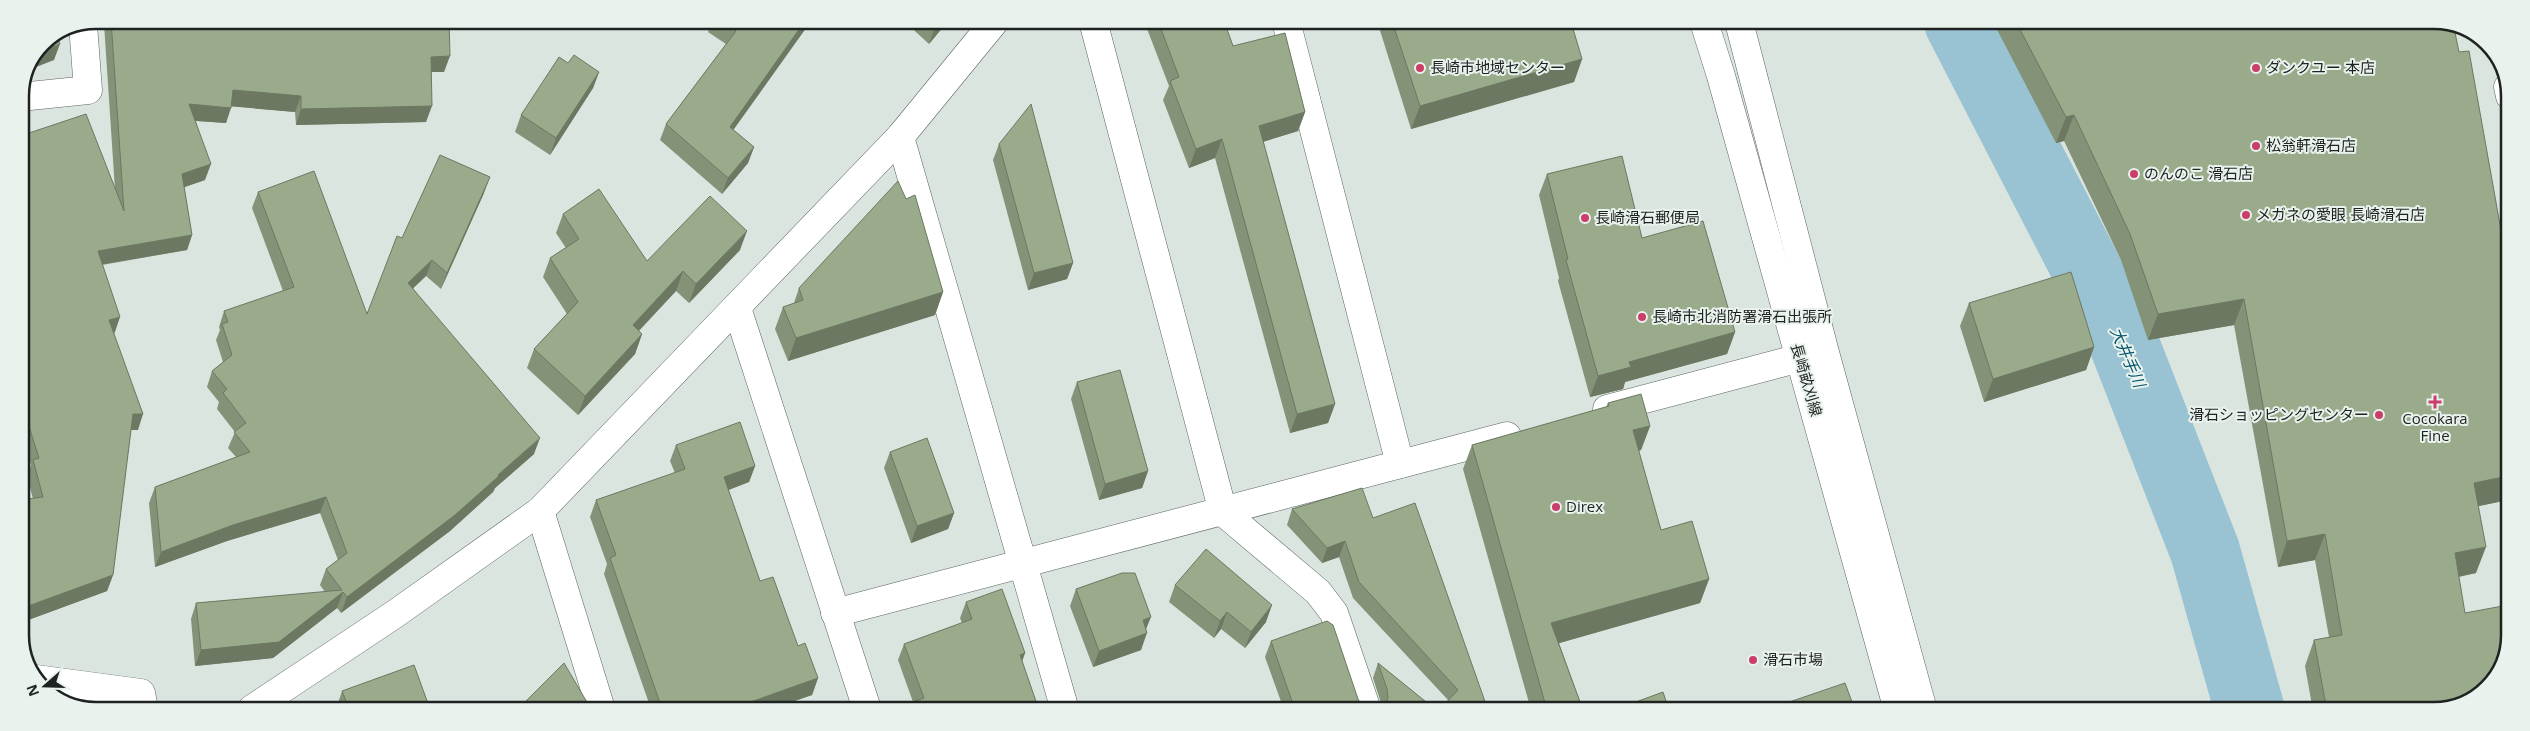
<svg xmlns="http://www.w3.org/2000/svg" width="2530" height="731" font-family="'Open Sans','Noto Sans JP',sans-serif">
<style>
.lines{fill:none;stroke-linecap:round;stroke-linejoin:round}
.river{stroke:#99c2d3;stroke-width:70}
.minor-casing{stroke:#5c6560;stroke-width:29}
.tertiary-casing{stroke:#5c6560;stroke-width:29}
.primary-casing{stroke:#5c6560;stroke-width:29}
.minor{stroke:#fff;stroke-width:28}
.tertiary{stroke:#fff;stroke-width:28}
.primary{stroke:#fff;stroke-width:28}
.wall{fill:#849378}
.shaded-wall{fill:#6c7861}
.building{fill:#9aab8b;stroke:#6c7861}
.poi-dot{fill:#cb3e6a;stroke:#e9f2ed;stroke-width:2}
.labels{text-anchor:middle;stroke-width:4;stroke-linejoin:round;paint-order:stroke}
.poi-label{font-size:15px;fill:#1e2220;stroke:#e9f2ed;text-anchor:start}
.street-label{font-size:15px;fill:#1e2220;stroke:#e9f2ed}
.water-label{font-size:16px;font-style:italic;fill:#03576f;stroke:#e9f2ed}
.rim{fill:none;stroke:#1e2220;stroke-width:2.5}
</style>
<rect width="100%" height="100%" fill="#dbe5e0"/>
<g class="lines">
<polyline class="river" points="1959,22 2121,336 2205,551 2250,711"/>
<g class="minor-casing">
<g id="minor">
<polyline points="1093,21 1223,512 1318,592 1334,613 1367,710"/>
<polyline points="1286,21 1400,464"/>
<polyline points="20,97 88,90 83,25"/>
<polyline points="900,137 1065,710"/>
<polyline points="737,308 867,709"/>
<polyline points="1607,409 1800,358"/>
<polyline points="540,511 601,709"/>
<polyline points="835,613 1507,436"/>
<polyline points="36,679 141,693 144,709"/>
</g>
</g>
<g class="tertiary-casing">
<g id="tertiary">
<polyline points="2508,87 2510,96"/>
<polyline points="252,709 395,614 540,511 900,137 995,21"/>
</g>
</g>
<g class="primary-casing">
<g id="primary">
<polyline points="1704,22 1721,76 1898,710"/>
<polyline points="1739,22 1824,349 1923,710"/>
</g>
</g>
<use href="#minor" class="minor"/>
<use href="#tertiary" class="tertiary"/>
<use href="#primary" class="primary"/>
</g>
<g class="wall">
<polygon points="105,20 273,20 272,24 370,22 370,20 449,20 444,72 431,72 426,122 296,125 295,112 231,106 226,123 196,121 205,180 184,187 192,235 187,250 102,265 115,332 114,333 138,430 131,430 113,575 107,591 20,623 20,512 22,512 27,499 33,499 27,476 31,465 20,432 20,136 115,190 104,24"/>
<polygon points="712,21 811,21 733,130 754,147 748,163 722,194 660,140 666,124 726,44 708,32"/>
<polygon points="904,21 948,21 929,44"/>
<polygon points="1144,21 1224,21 1233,46 1305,112 1298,131 1263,142 1335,404 1328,423 1290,433 1215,158 1189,168 1163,100 1169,86"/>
<polygon points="1377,21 1571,22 1582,59 1574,82 1411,129"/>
<polygon points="1993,22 2453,23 2508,500 2478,506 2476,573 2459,577 2434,711 2313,711 2305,666 2314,640 2329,637 2315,560 2278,567 2234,325 2148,340 2121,260 2064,141 2056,143"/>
<polygon points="568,63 599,72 593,88 550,155 515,132 521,115"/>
<polygon points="999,144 1073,263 1067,279 1028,290 993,160"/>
<polygon points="1547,174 1642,238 1735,332 1727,354 1625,382 1623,389 1590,397 1558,281 1559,278 1539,195"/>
<polygon points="258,192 367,314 402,238 484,193 441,289 426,276 413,288 534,454 495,488 493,492 450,531 341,613 337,608 273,658 195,666 191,619 196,603 325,592 320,585 326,569 338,560 320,513 227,541 155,567 149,503 155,487 236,457 228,448 235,432 217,409 219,402 207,387 212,371 223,362 216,340 220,330 219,327 224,311 283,291 252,208"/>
<polygon points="906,199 943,292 935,315 788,361 775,329 783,307 794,303 799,288"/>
<polygon points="563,214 647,261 740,250 689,303 676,291 639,331 642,334 635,354 578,415 527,368 534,349 567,314 543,277 550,258 566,248 556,233"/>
<polygon points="1969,303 2094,347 2086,370 1984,402 1960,326"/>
<polygon points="1077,382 1148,471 1142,488 1099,500 1071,399"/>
<polygon points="1608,403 1650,426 1641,450 1638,451 1661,530 1709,579 1700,603 1559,643 1583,710 1531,710 1463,469 1472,445 1606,407"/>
<polygon points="676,445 755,466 749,482 728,490 760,581 798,646 818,678 812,695 771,709 651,709 604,574 607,564 590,517 596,500 675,473 670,461"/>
<polygon points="890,452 954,513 948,529 911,543 884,468"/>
<polygon points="1292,509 1373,518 1488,710 1448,700 1353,598 1339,557 1322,563 1287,525"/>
<polygon points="1175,585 1266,622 1245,648 1221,629 1214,638 1169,602"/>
<polygon points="1076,589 1146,629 1141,650 1093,667 1070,606"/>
<polygon points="966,602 1025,653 1022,661 1039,710 905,709 907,704 913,702 898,660 904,644 962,623 960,618"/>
<polygon points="1271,641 1358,699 1362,706 1369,710 1378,709 1382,706 1373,678 1378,663 1436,710 1284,710 1265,657"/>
<polygon points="342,691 430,709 338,709 337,706"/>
</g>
<g class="shaded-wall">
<polygon points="805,21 811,21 724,143 730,127"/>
<polygon points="941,21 948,21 929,44 935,27"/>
<polygon points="60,44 54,60 31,69 38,52"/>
<polygon points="450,56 444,72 425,72 431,57"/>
<polygon points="1582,59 1574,82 1411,129 1420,106"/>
<polygon points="599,72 593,88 550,155 556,138"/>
<polygon points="233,90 301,96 295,112 227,106"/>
<polygon points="189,104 231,108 226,123 184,120"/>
<polygon points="432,106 426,122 296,125 301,109"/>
<polygon points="1305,112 1298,131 1252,145 1259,126"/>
<polygon points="2074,115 2064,141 2056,143 2066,117"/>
<polygon points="1222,139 1215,158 1189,168 1196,149"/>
<polygon points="754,147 748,163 722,194 728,178"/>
<polygon points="211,164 205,180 176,190 182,174"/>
<polygon points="490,177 484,193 441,289 447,273"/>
<polygon points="747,231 740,250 689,303 696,284"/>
<polygon points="192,235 187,250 92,266 98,251"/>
<polygon points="432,260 426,276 402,299 408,283"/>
<polygon points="1073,263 1067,279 1028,290 1034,273"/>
<polygon points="683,271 676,291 626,344 633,325"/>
<polygon points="943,292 935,315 788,361 796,338"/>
<polygon points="2244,299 2234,325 2148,340 2158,314"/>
<polygon points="120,317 115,332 104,336 109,320"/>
<polygon points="1735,332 1727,354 1625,382 1623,389 1590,397 1598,376 1629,362"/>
<polygon points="642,334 635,354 578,415 585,396"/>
<polygon points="2094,347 2086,370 1984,402 1993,379"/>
<polygon points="1335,404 1328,423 1290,433 1297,414"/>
<polygon points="133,414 143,414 138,430 127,430"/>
<polygon points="1650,426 1641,450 1624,455 1633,430"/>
<polygon points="540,438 534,454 495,488 493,492 450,531 341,613 347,597 498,475"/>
<polygon points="755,466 749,482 718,494 724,477"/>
<polygon points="1148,471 1142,488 1099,500 1105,484"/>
<polygon points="2508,476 2508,500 2465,509 2474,483"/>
<polygon points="326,497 320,513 227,541 155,567 161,552 233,525"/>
<polygon points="954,513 948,529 911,543 917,526"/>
<polygon points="2325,534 2315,560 2278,567 2287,541"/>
<polygon points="1345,541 1339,557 1322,563 1327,548"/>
<polygon points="2486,547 2476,573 2445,579 2455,553"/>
<polygon points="113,575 107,591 20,623 20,609"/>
<polygon points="1709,579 1700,603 1542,648 1551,623"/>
<polygon points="343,592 337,608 273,658 195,666 201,650"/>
<polygon points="1272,605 1266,622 1245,648 1251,632"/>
<polygon points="1227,612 1221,629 1214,638 1220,621"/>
<polygon points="1151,617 1144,634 1143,620"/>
<polygon points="1147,633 1141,650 1093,667 1099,651"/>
<polygon points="1025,653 1019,670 1020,655"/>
<polygon points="818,678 812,695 771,709 743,709 745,704"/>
</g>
<g class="building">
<polygon points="111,20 273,20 272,24 382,22 381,20 449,20 450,56 431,57 432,106 301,109 301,96 233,90 231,108 189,104 211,164 182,174 192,235 98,251 120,317 109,320 143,414 133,414 113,575 20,609 20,512 28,512 27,499 43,497 33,460 39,458 20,398 20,136 86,114 124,211"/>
<polygon points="721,21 805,21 730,127 754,147 728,178 666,124 736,31"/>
<polygon points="929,21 941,21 935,27"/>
<polygon points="1158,21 1224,21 1233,46 1285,33 1305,112 1259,126 1335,404 1297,414 1222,139 1196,149 1170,81 1179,77"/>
<polygon points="1392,21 1571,22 1582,59 1420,106"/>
<polygon points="2016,22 2453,23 2459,52 2469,51 2509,275 2508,476 2474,483 2486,547 2455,553 2465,613 2508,605 2507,654 2480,695 2434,711 2327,711 2314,640 2342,635 2325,534 2287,541 2244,299 2158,314 2130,234 2074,115 2066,117"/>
<polygon points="57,36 60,44 38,52 42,42"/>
<polygon points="574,55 599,72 556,138 521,115 559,57 568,63"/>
<polygon points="1031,104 1073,263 1034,273 999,144"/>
<polygon points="440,155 490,177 447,273 432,260 408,283 540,438 498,475 499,476 455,515 347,597 343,592 279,642 201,650 196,603 342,590 326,569 347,553 326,497 233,525 161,552 155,487 250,452 234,432 246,423 223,393 227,389 212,371 232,355 222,324 228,322 224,311 294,287 258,192 314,171 367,314 397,236 402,238"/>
<polygon points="1622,156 1642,238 1703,221 1735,332 1629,362 1631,367 1598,376 1566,260 1568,259 1547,174"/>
<polygon points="898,181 906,199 915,195 943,292 796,338 783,307 803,300 799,288"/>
<polygon points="599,189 647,261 710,196 747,231 696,284 683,271 633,325 642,334 585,396 534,349 578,302 550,258 579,239 563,214"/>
<polygon points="2071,272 2094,347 1993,379 1969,303"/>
<polygon points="1120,370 1148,471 1105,484 1077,382"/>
<polygon points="1641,394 1650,426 1633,430 1661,530 1692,521 1709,579 1551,623 1583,710 1547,710 1472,445 1609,406 1608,403"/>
<polygon points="740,422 755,466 724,477 760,581 773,577 798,646 805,643 818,678 745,704 747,709 662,709 610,558 616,555 596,500 685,469 676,445"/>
<polygon points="927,438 954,513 917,526 890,452"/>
<polygon points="1362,488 1373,518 1415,503 1488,710 1439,710 1458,690 1359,582 1345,541 1327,548 1292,509"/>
<polygon points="1206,549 1272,605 1251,632 1227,612 1220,621 1175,585"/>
<polygon points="1122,573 1135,573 1151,617 1143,620 1147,633 1099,651 1076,589"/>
<polygon points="1002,589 1025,653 1020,655 1039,710 909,709 907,704 924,698 904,644 972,619 966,602"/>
<polygon points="1327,621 1333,625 1358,699 1362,706 1369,710 1378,709 1385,704 1388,698 1387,689 1378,663 1436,710 1295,710 1271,641"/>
<polygon points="564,663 591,709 518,709"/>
<polygon points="414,665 430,709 340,709 348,706 342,691"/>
<polygon points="1845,683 1855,710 1766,710"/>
<polygon points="1663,692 1669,710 1614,710"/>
</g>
<g class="poi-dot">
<circle cx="1420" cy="68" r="5"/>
<circle cx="2256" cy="68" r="5"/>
<circle cx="2256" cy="146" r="5"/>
<circle cx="2134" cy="174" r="5"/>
<circle cx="2246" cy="215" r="5"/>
<circle cx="1585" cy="218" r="5"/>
<circle cx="1642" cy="317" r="5"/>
<path d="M2432.5 394.5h5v5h5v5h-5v5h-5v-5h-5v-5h5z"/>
<circle cx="2379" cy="415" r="5"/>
<circle cx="1556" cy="507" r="5"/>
<circle cx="1753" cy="660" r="5"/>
</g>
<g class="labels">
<g class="poi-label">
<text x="1430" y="73">長崎市地域センター</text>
<text x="2266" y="73">ダンクユー 本店</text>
<text x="2266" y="151">松翁軒滑石店</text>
<text x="2144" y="179">のんのこ 滑石店</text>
<text x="2256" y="220">メガネの愛眼 長崎滑石店</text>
<text x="1595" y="223">長崎滑石郵便局</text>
<text x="1652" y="322">長崎市北消防署滑石出張所</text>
<text x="2369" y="420" text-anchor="end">滑石ショッピングセンター</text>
<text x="2435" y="424" text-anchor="middle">Cocokara<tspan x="2435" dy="17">Fine</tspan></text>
<text x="1566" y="512">Direx</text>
<text x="1763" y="665">滑石市場</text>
</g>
<g class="street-label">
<text transform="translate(1806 380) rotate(74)" y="5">長崎畝刈線</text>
</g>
<g class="water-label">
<text transform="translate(2128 357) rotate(67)" y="6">大井手川</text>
</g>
</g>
<path d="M0 0H2530V731H0ZM96 29H2434A67 67 0 0 1 2501 96V635A67 67 0 0 1 2434 702H96A67 67 0 0 1 29 635V96A67 67 0 0 1 96 29Z" fill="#e9f2ed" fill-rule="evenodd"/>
<path class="rim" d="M96 29H2434A67 67 0 0 1 2501 96V635A67 67 0 0 1 2434 702H96A67 67 0 0 1 29 635V96A67 67 0 0 1 96 29Z"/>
<g transform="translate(45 686) rotate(250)" stroke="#e9f2ed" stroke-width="4" paint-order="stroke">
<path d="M0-4L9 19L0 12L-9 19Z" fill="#1e2220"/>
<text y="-8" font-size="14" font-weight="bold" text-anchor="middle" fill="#1e2220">N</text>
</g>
</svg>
